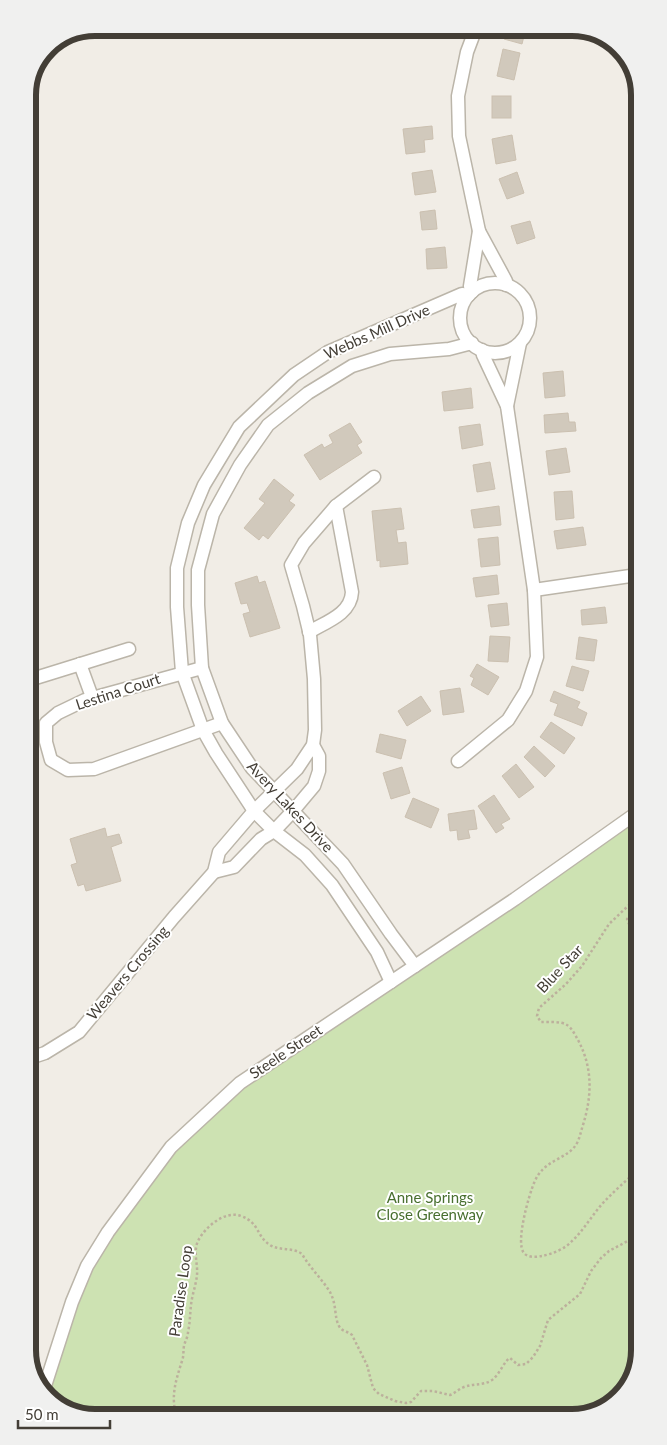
<svg xmlns="http://www.w3.org/2000/svg" width="667" height="1445" font-family="Lato,sans-serif">
<style>
.green{fill:#cde2b2}
.building{fill:#d1c9bc;stroke:#cbc0b0}
.lines{fill:none;stroke-linecap:round;stroke-linejoin:round}
.minor-casing{stroke:#bbb5a9;stroke-width:15}
.path{stroke:#bcb09c;stroke-width:2.5;stroke-dasharray:2.5 2.5;stroke-linecap:butt}
.minor{stroke:#fff;stroke-width:12}
.labels{text-anchor:middle;stroke-width:4;stroke-linejoin:round;paint-order:stroke}
.street-label{font-size:15px;fill:#433e36;stroke:#fff}
.park-label{font-size:15px;fill:#486f2f;stroke:#fff}
.rim{fill:none;stroke:#433e36;stroke-width:6}
</style>
<rect width="100%" height="100%" fill="#f1ede6"/>
<polygon class="green" points="638,812 639,1350 626,1391 593,1414 91,1417 54,1404 44,1389 72,1302 108,1232 171,1147 240,1083"/>
<g class="building">
<polygon points="507,28 526,28 522,44 504,39"/>
<polygon points="503,49 520,53 514,80 497,76"/>
<rect x="492" y="96" width="19" height="22"/>
<polygon points="432,126 433,139 424,140 425,152 406,154 403,129"/>
<polygon points="512,135 516,160 496,164 492,139"/>
<polygon points="432,170 436,192 415,195 412,173"/>
<polygon points="517,172 524,193 507,199 499,179"/>
<polygon points="435,210 437,229 422,230 420,212"/>
<polygon points="530,221 535,238 517,244 511,226"/>
<polygon points="445,247 447,268 427,269 426,249"/>
<polygon points="563,371 565,396 545,398 543,373"/>
<polygon points="471,388 473,408 444,411 442,392"/>
<polygon points="568,413 569,422 575,422 576,431 545,433 544,415"/>
<polygon points="350,423 362,442 357,445 362,453 320,480 304,455 322,444 324,448 333,443 329,435"/>
<polygon points="480,424 483,445 462,449 459,427"/>
<polygon points="566,448 570,472 549,475 546,451"/>
<polygon points="490,462 495,489 477,492 473,465"/>
<polygon points="274,479 294,495 289,501 295,505 268,539 263,535 259,540 244,528 265,503 259,499"/>
<polygon points="572,491 574,518 556,520 554,492"/>
<polygon points="499,506 501,525 474,528 471,510"/>
<polygon points="401,508 404,529 396,530 398,543 406,542 408,564 380,567 380,560 377,561 372,511"/>
<polygon points="583,527 586,545 557,549 554,531"/>
<polygon points="498,537 500,565 481,567 478,539"/>
<polygon points="497,575 499,594 476,597 473,578"/>
<polygon points="257,576 259,583 265,581 280,628 250,637 243,614 250,612 247,603 241,604 235,583"/>
<polygon points="507,603 509,625 491,627 488,605"/>
<polygon points="605,607 607,623 582,625 581,610"/>
<polygon points="490,636 510,637 508,662 488,661"/>
<polygon points="579,637 597,640 594,661 576,659"/>
<polygon points="477,664 499,677 488,695 471,685 474,678 470,676"/>
<polygon points="572,666 589,671 583,691 566,686"/>
<polygon points="460,688 464,712 443,715 440,691"/>
<polygon points="554,691 580,702 577,708 587,713 582,726 554,715 558,704 550,701"/>
<polygon points="421,696 431,711 407,726 398,711"/>
<polygon points="551,722 575,738 564,754 540,737"/>
<polygon points="380,734 406,740 401,759 376,752"/>
<polygon points="534,746 555,766 545,777 524,757"/>
<polygon points="516,764 534,787 519,798 502,776"/>
<polygon points="402,767 410,793 391,799 383,773"/>
<polygon points="494,795 510,819 501,824 504,828 496,833 478,806"/>
<polygon points="413,798 439,809 431,828 405,817"/>
<polygon points="474,810 477,829 468,830 470,838 458,840 457,830 450,831 448,814"/>
<polygon points="105,828 107,837 119,834 122,843 111,847 121,881 86,891 84,884 78,886 71,865 77,863 70,839"/>
</g>
<g class="lines">
<g class="minor-casing">
<g id="minor">
<polyline points="476,28 467,52 458,96 459,136 479,231 506,281 506,285"/>
<circle cx="495" cy="318" r="35"/>
<polyline points="472,292 470,286 479,231"/>
<polyline points="507,406 520,343"/>
<polyline points="534,590 637,575"/>
<path d="M309 632C326 622 351 614 352 592L336 506"/>
<polyline points="80,664 92,697"/>
<polyline points="202,668 85,700 58,713 46,723 46,742 51,760 68,770 94,769 222,723"/>
<polyline points="29,680 129,649"/>
<polyline points="458,761 508,720 526,691 537,657 534,590 507,406 483,355 482,350"/>
<polyline points="214,872 234,867 261,839 274,831 293,811 314,786 319,771 319,756 313,745"/>
<polyline points="415,966 391,934 343,864 252,768 222,723 202,668 198,605 198,570 213,514 240,465 268,425 308,393 352,366 390,354 449,349 472,343"/>
<polyline points="391,982 377,952 332,885 305,855 274,831 254,811 216,753 203,730 182,672 177,607 177,568 188,523 204,485 239,427 294,375 328,352 462,294 469,295"/>
<polyline points="30,1058 45,1053 79,1032 174,917 214,872 219,852 254,811 297,769 313,745 315,730 314,679 310,635 303,606 291,565 304,543 336,506 374,477"/>
<polyline points="44,1389 72,1302 87,1266 108,1232 171,1147 240,1083 515,899 638,812"/>
</g>
</g>
<g class="path">
<path d="M638 898 628 906 609 924 582 966 566 984 539 1008 537 1016 541 1022C548 1022 561 1021 567 1025 572 1028 575 1035 578 1040 593 1068 592 1096 583 1125 581 1131 580 1137 577 1143 568 1160 544 1158 534 1183 529 1195 515 1243 524 1253 528 1258 536 1257 542 1256 552 1254 565 1249 572 1241 584 1230 592 1215 603 1203 614 1191 627 1180 639 1169"/>
<polyline points="638,907 627,919 632,931 638,938"/>
<path d="M177 1417C170 1397 176 1380 182 1361 184 1356 183 1351 184 1346 185 1341 188 1337 188 1332 190 1323 190 1314 191 1305 192 1295 196 1285 197 1275 198 1264 193 1252 198 1241 205 1227 225 1210 241 1216 260 1223 256 1236 270 1245 279 1251 293 1247 302 1254 310 1268 322 1279 330 1292 337 1305 334 1317 339 1326 342 1332 348 1331 352 1335L367 1365 373 1388 379 1394 395 1401 406 1403 411 1402 421 1391H433L450 1395C455 1393 459 1389 464 1387 474 1383 483 1386 492 1380 500 1374 504 1361 510 1358L518 1365 526 1364 533 1357 540 1346 548 1320 580 1294 591 1271 601 1258 609 1251 639 1235"/>
</g>
<use href="#minor" class="minor"/>
</g>
<g class="labels">
<g class="street-label">
<text transform="translate(377 332) rotate(-24)" y="5">Webbs Mill Drive</text>
<text transform="translate(118 692) rotate(-18)" y="5">Lestina Court</text>
<text transform="translate(290 807) rotate(47)" y="5">Avery Lakes Drive</text>
<text transform="translate(560 969) rotate(-47)" y="5">Blue Star</text>
<text transform="translate(128 973) rotate(-50)" y="5">Weavers Crossing</text>
<text transform="translate(286 1052) rotate(-34)" y="5">Steele Street</text>
<text transform="translate(181 1291) rotate(-82)" y="5">Paradise Loop</text>
</g>
<g class="park-label">
<text x="430" y="1203">Anne Springs<tspan x="430" dy="17">Close Greenway</tspan></text>
</g>
</g>
<path d="M0 0H667V1445H0ZM95 36H572A59 59 0 0 1 631 95V1350A59 59 0 0 1 572 1409H95A59 59 0 0 1 36 1350V95A59 59 0 0 1 95 36Z" fill="#f0f0ef" fill-rule="evenodd"/>
<path class="rim" d="M95 36H572A59 59 0 0 1 631 95V1350A59 59 0 0 1 572 1409H95A59 59 0 0 1 36 1350V95A59 59 0 0 1 95 36Z"/>
<path d="M18 1420v8h92v-8" fill="none" stroke="#433e36" stroke-width="2.5"/>
<text x="25" y="1420" font-size="15" fill="#433e36" stroke="#ffffff" stroke-width="4" paint-order="stroke">50 m</text>
</svg>
